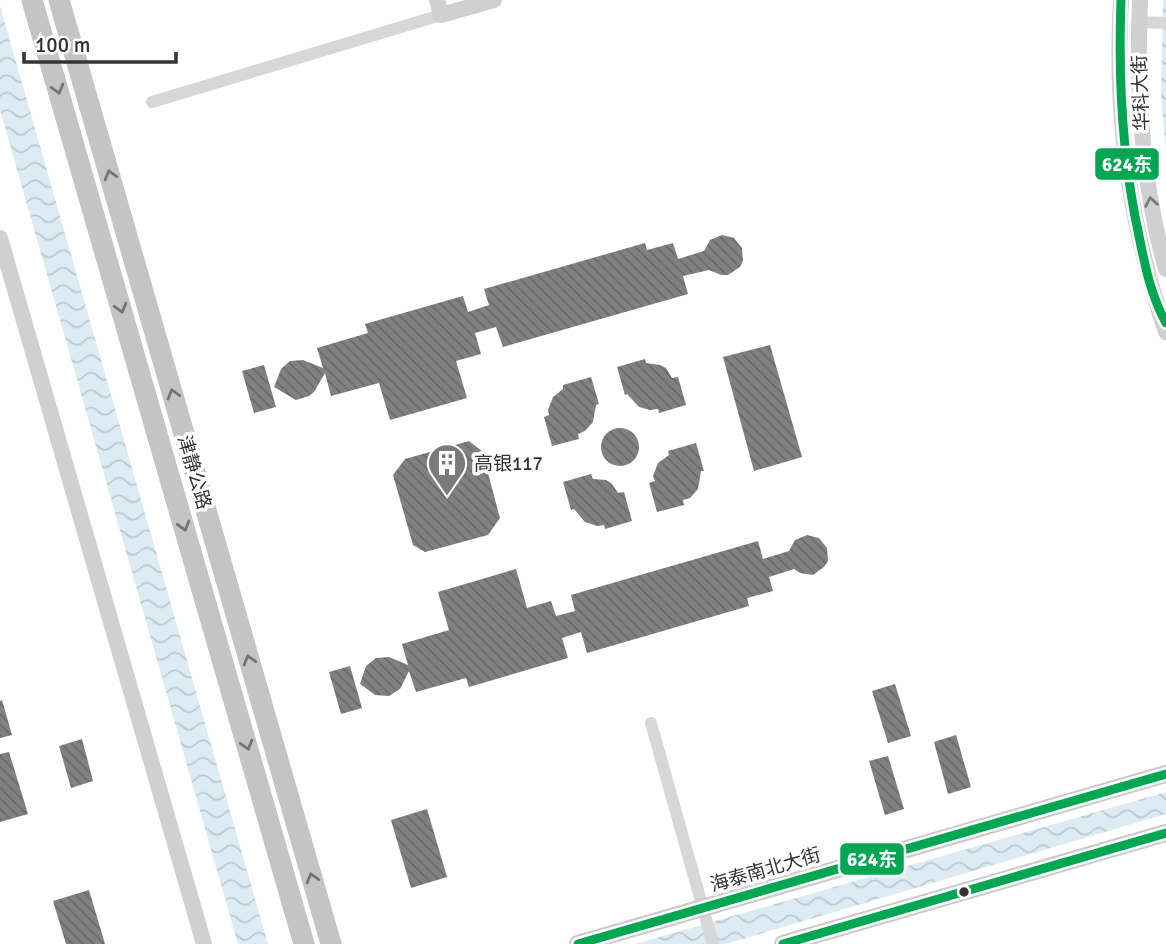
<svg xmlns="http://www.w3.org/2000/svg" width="1166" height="944" font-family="Signika,'Noto Sans SC',sans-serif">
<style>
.water{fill:url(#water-waves)}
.building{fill:url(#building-back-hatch)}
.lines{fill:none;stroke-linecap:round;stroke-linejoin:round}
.street{stroke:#d7d7d7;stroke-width:12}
.secondary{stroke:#d0d0d0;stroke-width:16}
.primary{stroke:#cacaca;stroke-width:18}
.highway{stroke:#c4c4c4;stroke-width:21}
.bus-1-casing{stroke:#fff;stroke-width:14}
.bus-1{stroke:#00a651;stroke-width:9}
.oneway{stroke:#747474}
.oneway2{stroke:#7a7a7a}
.bus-dot{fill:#333;stroke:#fff;stroke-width:2.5}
.labels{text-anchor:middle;stroke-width:7;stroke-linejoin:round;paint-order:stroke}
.street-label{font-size:19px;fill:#333;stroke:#fff}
.poi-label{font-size:19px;fill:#333;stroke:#fff;text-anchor:start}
.line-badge{stroke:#fff;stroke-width:2.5}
.badge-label{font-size:19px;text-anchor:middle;font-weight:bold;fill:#fff}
</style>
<defs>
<pattern id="water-waves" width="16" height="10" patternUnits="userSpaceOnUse" patternTransform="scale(1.75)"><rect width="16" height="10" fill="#ddebf3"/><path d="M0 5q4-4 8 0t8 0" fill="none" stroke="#becad1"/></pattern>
<pattern id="building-back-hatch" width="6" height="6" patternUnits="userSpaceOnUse" patternTransform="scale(1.75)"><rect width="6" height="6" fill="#818181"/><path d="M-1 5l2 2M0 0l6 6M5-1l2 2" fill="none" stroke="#6a6a6a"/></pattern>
</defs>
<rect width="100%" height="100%" fill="#fff"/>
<g class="water">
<polygon points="1163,0 1166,0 1166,153 1161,95"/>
<polygon points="0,6 268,944 238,944 0,110"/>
<polygon points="1166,792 1166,814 726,944 635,944"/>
</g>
<g class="building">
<polygon points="722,235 734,238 742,248 743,261 740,267 728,275 721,275 709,270 683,276 688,294 503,347 496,327 475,333 481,354 456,361 467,398 390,420 379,383 331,396 325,373 314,392 309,396 296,400 274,387 281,369 290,361 303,360 323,368 317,348 368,333 365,324 463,296 468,312 489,305 484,289 645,243 647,250 673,243 678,259 704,251 710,240"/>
<polygon points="770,345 802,457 754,471 723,357"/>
<polygon points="645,359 646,363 660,365 666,368 672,378 678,377 686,405 659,413 658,409 650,410 639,407 627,394 625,395 617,367"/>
<polygon points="264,365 276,407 254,413 242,371"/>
<polygon points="591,377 599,404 596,405 593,422 585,431 578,434 579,439 552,446 544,417 549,415 548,410 553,397 563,389 563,385"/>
<circle cx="620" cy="447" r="19"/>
<polygon points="469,441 482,451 500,518 488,535 425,552 413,545 393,475 405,459"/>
<polygon points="696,443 704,471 701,471 698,489 690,498 683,500 684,505 657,512 649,483 655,481 653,476 658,463 669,455 668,451"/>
<polygon points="591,474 593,479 606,480 612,484 618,493 624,492 632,521 605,529 604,525 597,526 585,522 574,509 571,510 563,482"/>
<polygon points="807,535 819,538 827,548 828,561 824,567 813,575 800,573 794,569 769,577 773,591 747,598 749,606 587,653 581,632 562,638 568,658 469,687 466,678 416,692 409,671 400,689 389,696 375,695 360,684 366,666 376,658 389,657 408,665 402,644 449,630 438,592 516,569 527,608 551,601 556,616 575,611 571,595 758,541 763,559 789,551 795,540"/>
<polygon points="350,666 362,708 341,714 329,672"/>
<polygon points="895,684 911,736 888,743 872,691"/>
<polygon points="2,700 12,735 0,738 0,701"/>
<polygon points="956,735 971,787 948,794 934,742"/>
<polygon points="82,739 93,781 71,788 59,746"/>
<polygon points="9,752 28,814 0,822 0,754"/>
<polygon points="888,756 904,809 885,815 869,761"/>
<polygon points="427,809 447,877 411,888 391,820"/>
<polygon points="89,890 105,944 66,944 53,901"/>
</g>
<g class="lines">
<g class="street">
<polyline points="1139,22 1166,23"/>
<polyline points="152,102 441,15"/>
<polyline points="651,723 713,944"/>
</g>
<g class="secondary">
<polyline points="437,0 441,15 494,0"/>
<path d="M1121 0C1114 114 1129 224 1166 332"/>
<path d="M1140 0C1136 91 1141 181 1166 269"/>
<polyline points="0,238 204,944"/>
</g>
<g class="primary">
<polyline points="578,944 1166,774"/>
<polyline points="783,944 1166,833"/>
</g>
<g class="highway">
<polyline points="32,0 304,944"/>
<polyline points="59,0 331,944"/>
</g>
<g class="bus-1-casing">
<g id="bus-1">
<path d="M1121 0C1118 80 1122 158 1139 236 1145 266 1151 296 1166 323"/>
<polyline points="578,944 1166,774"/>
<polyline points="783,944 1166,833"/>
</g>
</g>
<use href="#bus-1" class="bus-1"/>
</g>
<defs><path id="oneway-chevron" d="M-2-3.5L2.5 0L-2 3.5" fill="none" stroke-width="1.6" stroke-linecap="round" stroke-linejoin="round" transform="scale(1.75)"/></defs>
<g class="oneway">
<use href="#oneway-chevron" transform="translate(58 89) rotate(74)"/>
<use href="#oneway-chevron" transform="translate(110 175) rotate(-106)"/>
<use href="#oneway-chevron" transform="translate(121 308) rotate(74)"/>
<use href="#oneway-chevron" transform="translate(173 394) rotate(-106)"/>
<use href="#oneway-chevron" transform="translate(184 526) rotate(74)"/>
<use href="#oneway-chevron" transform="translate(249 660) rotate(-106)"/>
<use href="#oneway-chevron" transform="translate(247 745) rotate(74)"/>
<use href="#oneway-chevron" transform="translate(312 878) rotate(-106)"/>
</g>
<use class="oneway2" href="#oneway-chevron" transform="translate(1151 202) rotate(-100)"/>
<defs>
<g id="building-pin" transform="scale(2.0125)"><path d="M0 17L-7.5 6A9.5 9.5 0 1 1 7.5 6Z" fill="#7a7a7a" stroke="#fff"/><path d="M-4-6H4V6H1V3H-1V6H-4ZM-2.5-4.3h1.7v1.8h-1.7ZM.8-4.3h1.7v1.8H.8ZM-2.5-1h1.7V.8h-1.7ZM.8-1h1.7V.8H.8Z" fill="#fff"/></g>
</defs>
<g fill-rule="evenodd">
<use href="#building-pin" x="447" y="463"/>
</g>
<circle class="bus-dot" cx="964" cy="892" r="6"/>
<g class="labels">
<g class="street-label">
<text transform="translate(1140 93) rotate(-92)" y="7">华科大街</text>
<text transform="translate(195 472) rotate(74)" y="7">津静公路</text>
<text transform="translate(765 869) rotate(-16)" y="7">海泰南北大街</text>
</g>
<g class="poi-label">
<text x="474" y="470">高银117</text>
</g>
</g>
<g class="line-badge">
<rect x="1094" y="147" width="66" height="34" rx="7" fill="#00a651"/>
<rect x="839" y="842" width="66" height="34" rx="7" fill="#00a651"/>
</g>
<g class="badge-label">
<text x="1127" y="171">624东</text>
<text x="872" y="866">624东</text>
</g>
<path d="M24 52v10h152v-10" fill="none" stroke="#333333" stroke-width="3.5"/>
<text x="35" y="52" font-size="21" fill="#333333" stroke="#ffffff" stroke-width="5" paint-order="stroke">100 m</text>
</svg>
